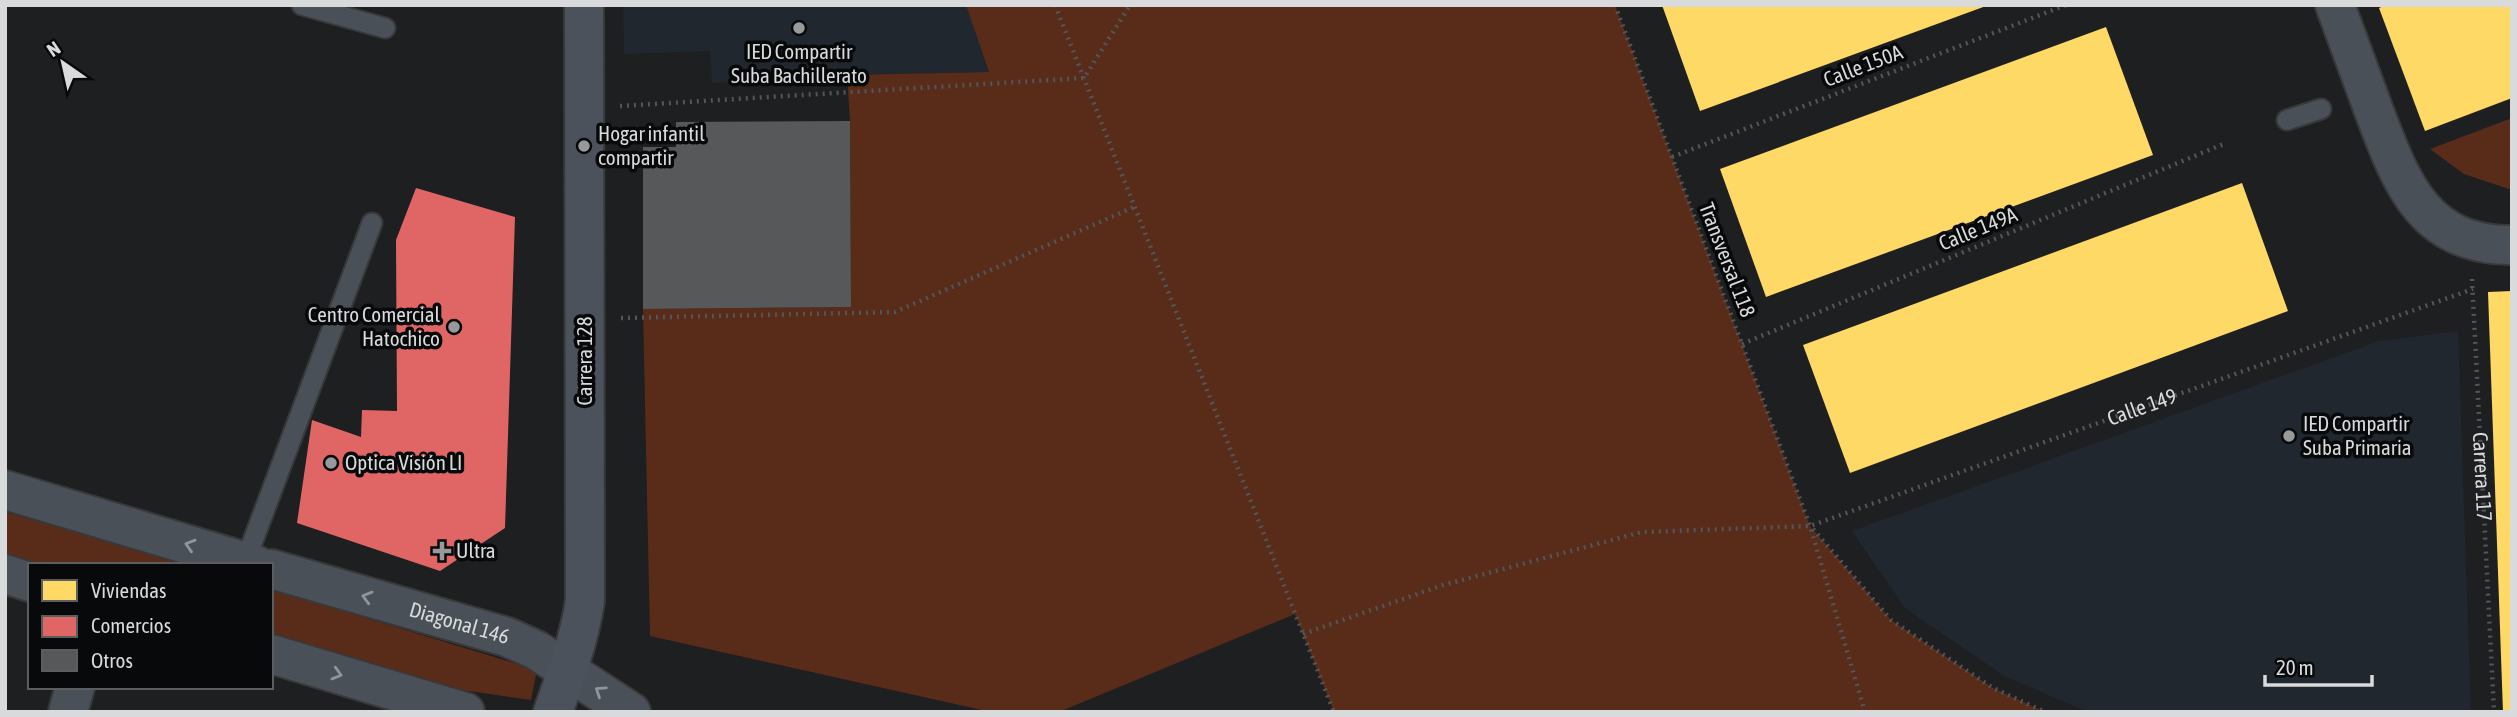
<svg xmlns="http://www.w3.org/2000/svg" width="2517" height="717" font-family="'Asap Condensed',sans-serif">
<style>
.built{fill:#21272e}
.green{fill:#592b19}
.homes{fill:#ffd966}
.shops{fill:#e06666}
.building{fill:#57585a}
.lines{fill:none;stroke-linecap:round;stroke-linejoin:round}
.lane-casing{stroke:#39393a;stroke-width:23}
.street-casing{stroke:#39393a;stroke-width:42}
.secondary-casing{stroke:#39393a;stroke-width:42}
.path{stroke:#52555a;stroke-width:4.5;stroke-dasharray:2 5;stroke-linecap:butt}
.lane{stroke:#4a5057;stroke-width:19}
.street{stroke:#4a5057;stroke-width:38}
.secondary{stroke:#4c525b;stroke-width:38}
.oneway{stroke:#91959a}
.poi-dot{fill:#97999b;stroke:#08090a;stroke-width:2.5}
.labels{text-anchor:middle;stroke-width:7;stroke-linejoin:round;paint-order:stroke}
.poi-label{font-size:21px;fill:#d8dadc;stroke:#08090a;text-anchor:start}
.street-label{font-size:21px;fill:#d8dadc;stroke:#08090a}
</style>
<rect width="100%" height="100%" fill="#1e1f21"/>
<g class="built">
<polygon points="623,5 966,5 989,72 847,75 712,83 710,51 624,54"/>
<polygon points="2458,331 2471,712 2088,712 2004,676 1905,608 1852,531 2379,341"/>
</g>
<g class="green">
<polygon points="966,5 1615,5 1810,526 1891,620 1993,688 2045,712 1334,712 1295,614 1059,712 991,712 650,636 643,309 851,307 850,121 847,75 989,72"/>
<polygon points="2512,118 2512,190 2464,174 2430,149"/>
<polygon points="5,512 191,565 30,565 5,557"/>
<polygon points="271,589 537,670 531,700 427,685 271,638"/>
</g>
<g class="homes">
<polygon points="1662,5 1986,5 1986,6 1700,111"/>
<polygon points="2386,5 2512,5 2512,98 2425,131 2379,8"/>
<polygon points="2106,27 2153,155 1766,297 1720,169"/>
<polygon points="2242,183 2288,311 1850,473 1803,345"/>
<polygon points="2512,291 2512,712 2503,712 2488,292"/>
</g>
<polygon class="shops" points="416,188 515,217 505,528 440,571 297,523 312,420 361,437 362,410 397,411 396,240"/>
<polygon class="building" points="850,121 851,307 643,309 643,147 676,147 676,122"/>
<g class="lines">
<g class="lane-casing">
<g id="lane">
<polyline points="302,5 385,28"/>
<polyline points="2287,120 2321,109"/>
<polyline points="245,562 372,223"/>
</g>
</g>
<g class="street-casing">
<g id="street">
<path d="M2335 5C2348 41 2361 76 2374 111 2401 182 2423 246 2512 245"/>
<polyline points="5,490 256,565"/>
<path id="s3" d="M271 569 507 637 536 650 631 712"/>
<polyline points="5,574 30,582"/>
<polyline points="271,654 465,712"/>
<polyline points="68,712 75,687"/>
</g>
</g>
<g class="secondary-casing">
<path id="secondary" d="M553 712C566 675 579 640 585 601L584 5"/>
</g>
<g class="path">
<polyline points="1055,5 1334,712"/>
<polyline points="1615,5 1810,526 1865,712"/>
<polyline points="620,106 1084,78 1130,5"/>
<polyline points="1672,157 2066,5"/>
<path id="s1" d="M2472 279 2494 712"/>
<polyline points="621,318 895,312 1134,207"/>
<polyline points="1742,344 2226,143"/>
<polyline points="1813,529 1891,620 1993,688 2045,712"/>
<path id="s2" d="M1303 634 1443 585 1642 532 1810 526 2473 289"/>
</g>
<use href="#lane" class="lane"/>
<use href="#street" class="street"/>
<use href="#secondary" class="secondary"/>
</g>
<defs><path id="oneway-chevron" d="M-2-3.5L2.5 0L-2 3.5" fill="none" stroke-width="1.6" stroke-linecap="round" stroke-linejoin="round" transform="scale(1.75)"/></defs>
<g class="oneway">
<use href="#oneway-chevron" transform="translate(190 545) rotate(-163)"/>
<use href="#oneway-chevron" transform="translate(367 597) rotate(-164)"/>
<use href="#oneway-chevron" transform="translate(337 674) rotate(16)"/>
<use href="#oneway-chevron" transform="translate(600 691) rotate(-146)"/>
</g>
<g class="poi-dot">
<circle cx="799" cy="28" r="7"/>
<circle cx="584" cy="146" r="7"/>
<circle cx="454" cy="327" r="7"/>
<circle cx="2289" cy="436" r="7"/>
<circle cx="331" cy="463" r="7"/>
<path d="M438.5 540.5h7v7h7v7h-7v7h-7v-7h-7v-7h7z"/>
</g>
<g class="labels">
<g class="poi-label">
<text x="799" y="59" text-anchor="middle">IED Compartir<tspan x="799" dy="24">Suba Bachillerato</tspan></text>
<text x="598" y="141">Hogar infantil<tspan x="598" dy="24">compartir</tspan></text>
<text x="440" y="322" text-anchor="end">Centro Comercial<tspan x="440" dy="24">Hatochico</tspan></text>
<text x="2303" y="431">IED Compartir<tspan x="2303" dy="24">Suba Primaria</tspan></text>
<text x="345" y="470">Optica Visión LI</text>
<text x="456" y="558">Ultra</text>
</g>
<g class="street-label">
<text transform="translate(1863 66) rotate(-21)" y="7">Calle 150A</text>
<text transform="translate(1978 229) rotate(-22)" y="7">Calle 149A</text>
<text transform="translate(1727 260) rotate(69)" y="7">Transversal 118</text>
<text transform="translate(585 361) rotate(-90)" y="7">Carrera 128</text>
<text dy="7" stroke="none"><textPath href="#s2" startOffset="875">Calle 149</textPath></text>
<text dy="7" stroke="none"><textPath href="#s1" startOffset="198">Carrera 117</textPath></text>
<text dy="7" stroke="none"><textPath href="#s3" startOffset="196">Diagonal 146</textPath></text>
</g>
</g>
<rect width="2517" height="717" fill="none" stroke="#d8dadc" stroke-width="14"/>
<rect x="28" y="563" width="245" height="126" fill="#08090a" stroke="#5b5d5e" stroke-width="2"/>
<rect x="42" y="580" width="35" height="21" fill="#ffd966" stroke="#5b5d5e" stroke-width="2"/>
<text x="91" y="598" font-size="21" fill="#d8dadc">Viviendas</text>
<rect x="42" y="616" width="35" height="21" fill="#e06666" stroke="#5b5d5e" stroke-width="2"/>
<text x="91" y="633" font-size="21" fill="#d8dadc">Comercios</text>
<rect x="42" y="650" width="35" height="21" fill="#57585a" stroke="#5b5d5e" stroke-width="2"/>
<text x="91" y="668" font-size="21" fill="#d8dadc">Otros</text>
<g transform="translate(63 63) rotate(326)" stroke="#08090a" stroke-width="5" paint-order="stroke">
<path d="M0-5L12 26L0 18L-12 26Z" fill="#d8dadc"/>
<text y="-10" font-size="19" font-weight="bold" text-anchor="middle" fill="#d8dadc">N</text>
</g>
<path d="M2265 675v10h107v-10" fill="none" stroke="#d8dadc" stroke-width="3.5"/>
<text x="2276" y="675" font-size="21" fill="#d8dadc" stroke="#08090a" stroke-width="5" paint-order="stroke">20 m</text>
</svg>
